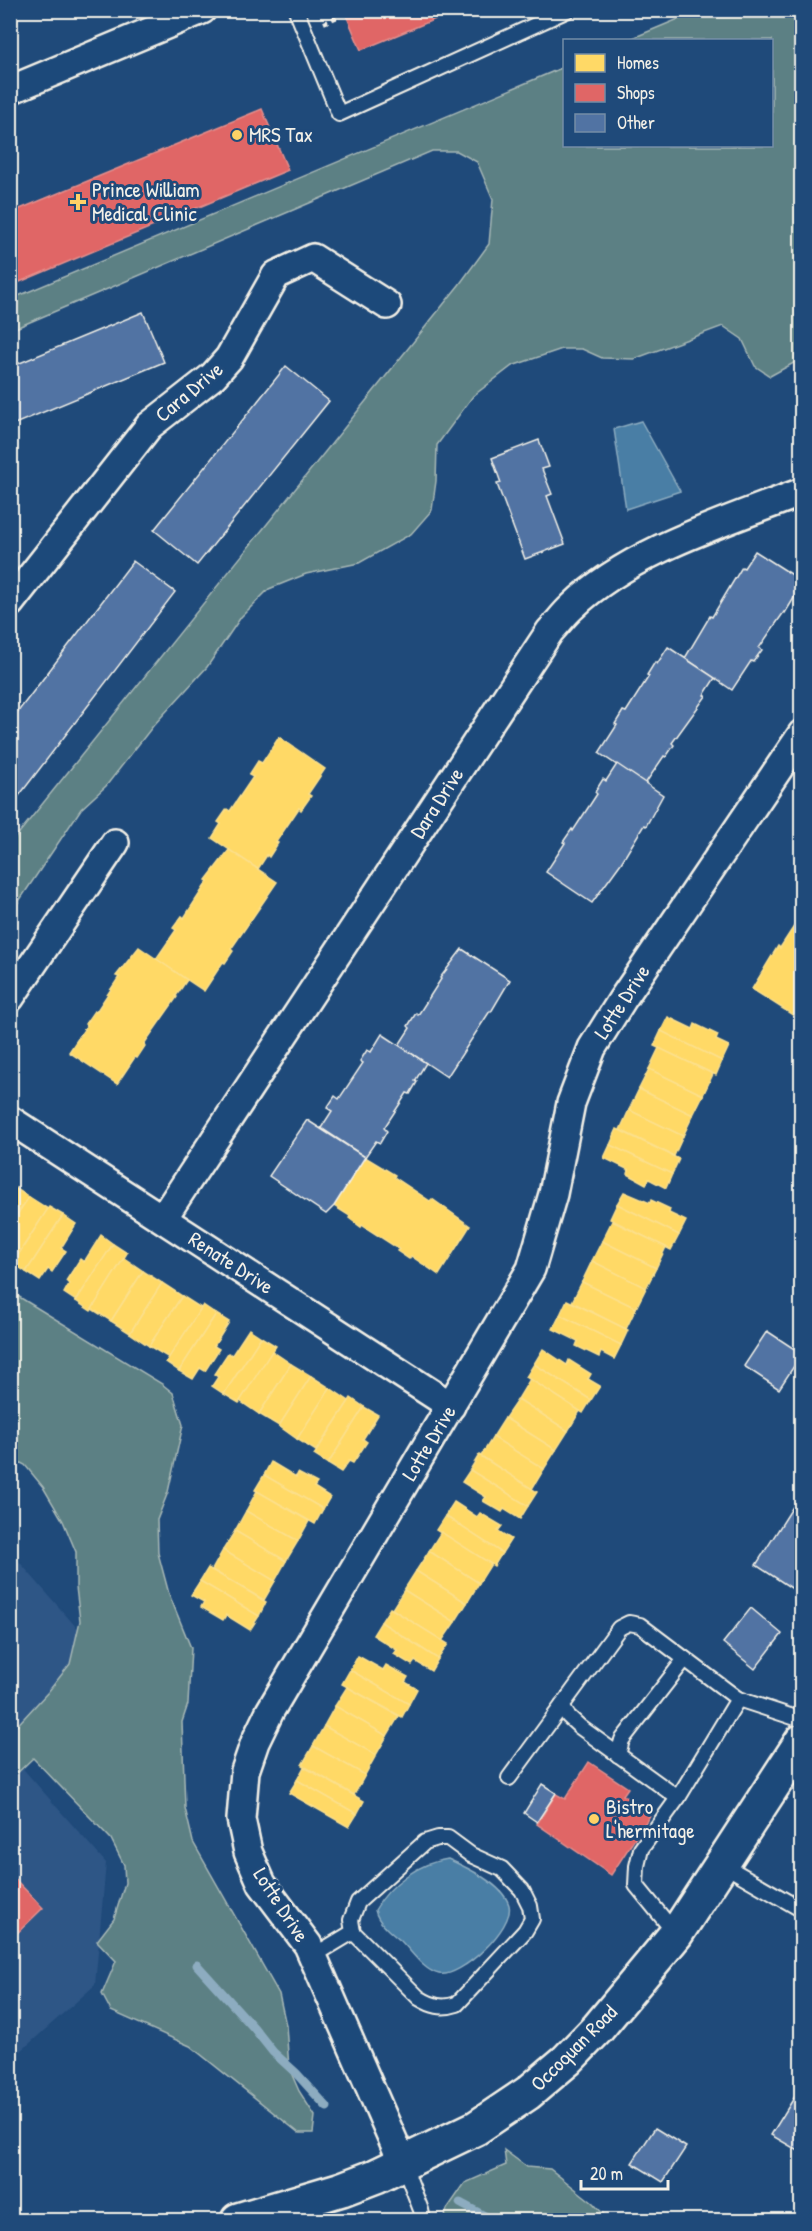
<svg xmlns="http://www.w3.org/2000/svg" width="812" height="2231" font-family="'Patrick Hand',sans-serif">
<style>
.built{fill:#2e5686}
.green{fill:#5c8084;stroke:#a8b8b6;stroke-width:1.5}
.water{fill:#487ea5;stroke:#8dacc0;stroke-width:1.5}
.homes{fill:#ffd966;stroke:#fce08d;stroke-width:1.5}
.shops{fill:#e06666;stroke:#e6908d;stroke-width:1.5}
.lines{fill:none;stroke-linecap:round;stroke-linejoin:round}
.stream{stroke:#8dacc0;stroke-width:9}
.building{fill:#5173a3;stroke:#f4f1e8;stroke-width:1.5}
.lane-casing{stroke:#f4f1e8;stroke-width:18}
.street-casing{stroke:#f4f1e8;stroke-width:32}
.secondary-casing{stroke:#f4f1e8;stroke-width:38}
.path{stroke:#f4f1e8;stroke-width:4;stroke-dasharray:4.5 4.5;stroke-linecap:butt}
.lane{stroke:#1f4a7a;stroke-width:14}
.street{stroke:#1f4a7a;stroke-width:27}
.secondary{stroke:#1f4a7a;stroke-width:33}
.poi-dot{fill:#ffd166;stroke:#1f4a7a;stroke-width:2}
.labels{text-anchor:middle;stroke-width:6;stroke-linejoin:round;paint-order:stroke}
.poi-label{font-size:21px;fill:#f4f1e8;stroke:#1f4a7a;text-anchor:start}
.street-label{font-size:21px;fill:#f4f1e8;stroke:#1f4a7a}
</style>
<rect width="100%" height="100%" fill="#1f4a7a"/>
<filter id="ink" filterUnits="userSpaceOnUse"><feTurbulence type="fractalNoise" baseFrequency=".0167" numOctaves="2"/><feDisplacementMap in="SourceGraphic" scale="12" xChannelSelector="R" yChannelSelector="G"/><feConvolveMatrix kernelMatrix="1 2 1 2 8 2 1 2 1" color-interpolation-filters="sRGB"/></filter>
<g filter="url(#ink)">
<g class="built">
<polygon points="10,1551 97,1651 10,1742"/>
<polygon points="10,1754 106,1863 95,1985 11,2060"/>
</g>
<g class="green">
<polygon points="700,10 801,11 801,359 770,376 755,366 742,339 723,326 634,359 602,358 582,349 562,349 512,366 473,396 437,445 436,481 432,510 411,534 359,563 306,574 269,589 241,617 207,667 153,726 106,786 81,809 11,913 11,843 459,285 489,244 493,199 477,162 457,151 432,151 11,330 11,299 564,67 564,146 772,146 772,40 628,40"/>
<polygon points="11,1292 162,1384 173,1393 183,1425 168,1492 157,1520 158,1553 169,1594 191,1648 188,1704 182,1722 185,1808 193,1842 279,1994 286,2025 289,2068 299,2091 315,2116 313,2133 299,2133 190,2046 111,2011 102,1994 116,1961 97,1941 114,1919 125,1883 124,1865 111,1839 33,1758 11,1779 11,1732 48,1692 70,1664 80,1621 76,1587 76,1552 63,1521 43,1487 25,1465 11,1458"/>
<polygon points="504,2150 527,2167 550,2169 593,2203 609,2220 444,2220 447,2209 465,2183 506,2165"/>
</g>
<g class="water">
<polygon points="641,421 680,491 626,509 614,429"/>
<path d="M448 1859C466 1867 503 1884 509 1905 515 1927 460 1979 439 1974 424 1971 412 1952 401 1941 391 1933 378 1923 375 1910 390 1884 418 1863 448 1859Z"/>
</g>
<g class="homes">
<polygon points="279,737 325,769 308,794 311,796 301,810 299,808 276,842 278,843 269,857 267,855 258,869 212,838 221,824 218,822 227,809 230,811 253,777 249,775 258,761 262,763"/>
<polygon points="229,850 277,882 231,949 233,951 225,963 223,962 204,991 156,959 176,930 173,928 182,916 184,918 208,881 206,880"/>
<polygon points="802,914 802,1016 799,1019 752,989 778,946 780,948"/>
<polygon points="139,947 187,980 176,996 177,997 144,1044 145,1046 137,1058 135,1057 117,1084 69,1052 87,1025 85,1024 94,1011 96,1012 119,977 116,976"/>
<polygon points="668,1017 693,1029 695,1024 718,1035 716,1040 729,1046 722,1061 661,1031"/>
<polygon points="661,1031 722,1061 716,1075 654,1046"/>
<polygon points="659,1048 713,1074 703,1095 649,1069"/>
<polygon points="649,1069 703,1095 693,1115 639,1089"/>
<polygon points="639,1089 693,1115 683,1136 629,1110"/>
<polygon points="629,1110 683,1136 674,1156 620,1130"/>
<polygon points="617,1129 679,1159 672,1174 610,1145"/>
<polygon points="610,1145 672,1174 666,1188 649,1179 646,1184 628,1174 629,1170 604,1158"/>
<polygon points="365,1157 395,1175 394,1177 430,1201 432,1199 470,1226 439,1275 411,1256 409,1259 397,1251 399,1249 362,1225 361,1227 349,1218 350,1216 334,1206"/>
<polygon points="10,1185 29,1197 10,1225"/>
<polygon points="624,1192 650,1203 651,1200 670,1209 669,1213 686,1221 679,1235 617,1204"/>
<polygon points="29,1197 48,1209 15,1259 10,1256 10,1225"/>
<polygon points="617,1204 679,1235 671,1250 610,1219"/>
<polygon points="49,1207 63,1215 26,1272 13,1263"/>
<polygon points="63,1215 76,1224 61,1248 66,1251 52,1272 48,1269 40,1281 26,1272"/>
<polygon points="612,1221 666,1247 656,1268 602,1241"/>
<polygon points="101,1235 113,1244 76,1301 64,1293 69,1284 66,1281 80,1259 84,1262"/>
<polygon points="602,1241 656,1268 646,1288 592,1261"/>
<polygon points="113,1244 127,1253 91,1311 76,1301"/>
<polygon points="124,1258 143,1271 111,1321 92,1309"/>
<polygon points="592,1261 646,1288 636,1308 582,1282"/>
<polygon points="143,1271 162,1283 130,1333 111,1321"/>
<polygon points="582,1282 636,1308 626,1329 572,1302"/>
<polygon points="162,1283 182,1296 149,1346 130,1333"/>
<polygon points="182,1296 201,1308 169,1358 149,1346"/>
<polygon points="567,1300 628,1330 621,1345 560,1315"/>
<polygon points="203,1305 216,1314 179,1371 166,1362"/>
<polygon points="216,1314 229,1322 214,1346 219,1349 205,1371 200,1368 193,1379 179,1371"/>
<polygon points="560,1315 621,1345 614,1359 601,1352 599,1357 576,1346 578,1341 553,1329"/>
<polygon points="249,1329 261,1337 224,1394 212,1386 218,1377 214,1374 228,1353 232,1355"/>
<polygon points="261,1337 276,1346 239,1403 224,1394"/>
<polygon points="543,1349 567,1365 569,1360 591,1374 588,1379 600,1386 591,1400 534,1364"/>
<polygon points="272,1351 291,1364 259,1414 240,1401"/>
<polygon points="291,1364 311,1376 279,1426 259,1414"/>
<polygon points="534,1364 591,1400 583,1413 526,1377"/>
<polygon points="311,1376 330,1388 297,1439 279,1426"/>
<polygon points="530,1379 580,1411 568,1431 518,1399"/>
<polygon points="330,1388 349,1401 316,1451 297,1439"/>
<polygon points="351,1398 364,1407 328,1464 314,1455"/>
<polygon points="518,1399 568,1431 556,1450 505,1418"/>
<polygon points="364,1407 378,1415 363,1439 367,1442 353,1463 349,1461 341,1472 328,1464"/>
<polygon points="505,1418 556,1450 544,1469 493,1437"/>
<polygon points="493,1437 544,1469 532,1489 481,1456"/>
<polygon points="479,1455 537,1492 528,1506 470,1470"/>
<polygon points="271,1462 296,1477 298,1473 317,1483 314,1487 330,1497 323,1509 264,1475"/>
<polygon points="470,1470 528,1506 520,1519 504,1509 502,1512 483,1501 486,1497 462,1482"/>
<polygon points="264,1475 323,1509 315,1524 255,1490"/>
<polygon points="257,1491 309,1521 298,1541 246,1511"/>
<polygon points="454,1502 477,1517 480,1513 502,1526 498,1531 511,1539 502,1553 445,1516"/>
<polygon points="246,1511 298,1541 286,1561 235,1531"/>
<polygon points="445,1516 502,1553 494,1566 436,1530"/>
<polygon points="235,1531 286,1561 275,1581 223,1550"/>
<polygon points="441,1532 491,1564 479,1583 429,1551"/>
<polygon points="223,1550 275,1581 264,1600 212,1570"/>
<polygon points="429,1551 479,1583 467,1603 416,1571"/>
<polygon points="208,1568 266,1602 259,1616 200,1581"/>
<polygon points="416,1571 467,1603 455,1622 404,1590"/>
<polygon points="200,1581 259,1616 250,1630 226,1615 223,1620 201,1607 204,1602 191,1595"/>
<polygon points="404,1590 455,1622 442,1641 392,1609"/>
<polygon points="390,1608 448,1644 438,1659 381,1622"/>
<polygon points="381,1622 438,1659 431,1671 415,1661 412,1665 394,1654 397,1650 373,1635"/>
<polygon points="358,1656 383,1670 386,1665 408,1677 405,1682 417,1689 409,1704 350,1670"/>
<polygon points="350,1670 409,1704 402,1717 342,1684"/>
<polygon points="347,1687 399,1716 387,1736 335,1706"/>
<polygon points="335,1706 387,1736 376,1755 324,1726"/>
<polygon points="324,1726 376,1755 365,1775 313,1746"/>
<polygon points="313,1746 365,1775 354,1795 302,1765"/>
<polygon points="304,1767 364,1801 357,1814 297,1780"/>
<polygon points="297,1780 357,1814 349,1827 289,1793"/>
</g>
<g class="shops">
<polygon points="344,10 457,10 361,50"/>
<polygon points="262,109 288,170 10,286 10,213"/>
<polygon points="589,1762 628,1788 623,1795 651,1814 611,1875 537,1824 556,1794 565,1799"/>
<polygon points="13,1877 43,1908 10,1940 10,1879"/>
</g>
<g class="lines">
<g class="stream">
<polyline points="197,1965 254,2028 273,2052 296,2073 327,2107"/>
<polyline points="460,2203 492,2220"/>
</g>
</g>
<g class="building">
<polygon points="143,312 164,362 10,426 10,367"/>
<polygon points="286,366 329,401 197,565 154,530"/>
<polygon points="539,440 549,467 542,469 552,494 547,496 565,544 525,559 497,484 501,483 492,458"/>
<polygon points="755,551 802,581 802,585 785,613 784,612 759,648 762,650 753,662 751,661 732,690 685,658 710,616 712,617 742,567 744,568"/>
<polygon points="133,561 175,592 15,801 10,797 10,722"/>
<polygon points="668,647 715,678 704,695 706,696 672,743 674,745 666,757 664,756 645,784 599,753 617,725 615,724 623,711 626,712 649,676 647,675 655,662 657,664"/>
<polygon points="617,764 663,795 646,826 644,825 621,863 592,903 546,872 565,843 563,842 572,829 573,831 597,794 595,792 603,779 606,781"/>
<polygon points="462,949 510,980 491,1012 490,1011 447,1077 399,1045 410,1028 408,1026 416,1013 418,1015 441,979 440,978"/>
<polygon points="382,1034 426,1063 415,1081 417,1082 410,1094 407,1093 384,1128 387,1131 380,1143 376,1141 365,1157 321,1128 332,1111 327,1108 335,1096 339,1099 363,1063 360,1061 367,1050 371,1052"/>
<polygon points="307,1120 365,1157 334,1206 326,1214 269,1176"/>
<polygon points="767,1331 802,1354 779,1389 744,1366"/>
<polygon points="794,1505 802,1509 802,1595 756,1565"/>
<polygon points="751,1608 782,1634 755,1669 723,1643"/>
<polygon points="542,1784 556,1793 537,1822 524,1813"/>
<polygon points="802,2085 802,2153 771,2135"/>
<polygon points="655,2128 686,2147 663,2182 632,2163"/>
</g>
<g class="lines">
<g class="lane-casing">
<g id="lane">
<polyline points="296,10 339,114 568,10"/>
<polyline points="562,1706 568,1716 580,1727 678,1798"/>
<polyline points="618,1755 622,1740 685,1659"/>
<polyline points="509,1778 619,1628 629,1623 640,1625 738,1699 802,1720"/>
<polyline points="722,1864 802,1910"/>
<polyline points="675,1933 636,1885 637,1866 641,1849 678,1798 738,1699"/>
<path d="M313 1956 353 1932 419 1998C432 2006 442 2009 457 2004L525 1931 532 1919 530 1906 522 1890 502 1869 471 1855 448 1838H438L425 1842 358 1902 351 1920 353 1932"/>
<polyline points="403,2163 421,2210 423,2220"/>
</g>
</g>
<g class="street-casing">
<g id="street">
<polyline points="10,90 202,10"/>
<polyline points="10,603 149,426 213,376 229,358 276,275 313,258 387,305"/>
<polyline points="10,998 115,843"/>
<polyline points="10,1120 451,1406"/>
<path d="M163 1218 550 631C558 623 564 614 572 607 629 551 728 521 802 492"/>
<polyline points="403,2163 308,1945 262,1884 248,1852 241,1819 245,1771 255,1742 270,1711 531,1269 553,1194 571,1103 592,1048 622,1000 802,734"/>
</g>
</g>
<g class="secondary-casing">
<polyline id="secondary" points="238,2220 342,2189 376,2176 476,2128 528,2093 567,2060 598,2028 676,1934 802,1741"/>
</g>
<polyline class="path" points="324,23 340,16"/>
<use href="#lane" class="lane"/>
<use href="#street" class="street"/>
<use href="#secondary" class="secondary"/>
</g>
</g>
<g class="poi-dot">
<circle cx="237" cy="135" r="6"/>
<path d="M75 193h6v6h6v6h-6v6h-6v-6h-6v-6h6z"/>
<circle cx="594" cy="1819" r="6"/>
</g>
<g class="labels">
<g class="poi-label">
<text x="249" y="142">MRS Tax</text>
<text x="92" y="197">Prince William<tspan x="92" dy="24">Medical Clinic</tspan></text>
<text x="606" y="1814">Bistro<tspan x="606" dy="24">L'hermitage</tspan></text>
</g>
<g class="street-label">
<text transform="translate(189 392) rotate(-40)" y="7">Cara Drive</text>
<text transform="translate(437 803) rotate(-57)" y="7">Dara Drive</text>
<text transform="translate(622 1002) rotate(-57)" y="7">Lotte Drive</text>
<text transform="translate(231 1263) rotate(33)" y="7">Renate Drive</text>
<text transform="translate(429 1443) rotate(-59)" y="7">Lotte Drive</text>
<text transform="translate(281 1905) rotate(57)" y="7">Lotte Drive</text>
<text transform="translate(574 2048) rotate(-45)" y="7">Occoquan Road</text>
</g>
</g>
<rect width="812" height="2231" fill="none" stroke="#1f4a7a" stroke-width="36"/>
<rect x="18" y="18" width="776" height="2195" fill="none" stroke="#f4f1e8" stroke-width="2" filter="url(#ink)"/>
<rect x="563" y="39" width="210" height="108" fill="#1f4a7a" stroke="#748da6" stroke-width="1.5"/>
<rect x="575" y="54" width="30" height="18" fill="#ffd966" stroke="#748da6" stroke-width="1.5"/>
<text x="617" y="69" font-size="18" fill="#f4f1e8">Homes</text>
<rect x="575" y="84" width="30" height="18" fill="#e06666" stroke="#748da6" stroke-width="1.5"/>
<text x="617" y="99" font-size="18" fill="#f4f1e8">Shops</text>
<rect x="575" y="114" width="30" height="18" fill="#5173a3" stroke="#748da6" stroke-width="1.5"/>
<text x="617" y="129" font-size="18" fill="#f4f1e8">Other</text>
<path d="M581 2180v9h87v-9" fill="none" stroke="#f4f1e8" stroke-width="3"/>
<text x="590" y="2180" font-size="18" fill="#f4f1e8" stroke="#1f4a7a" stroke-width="4.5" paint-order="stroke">20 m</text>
</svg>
